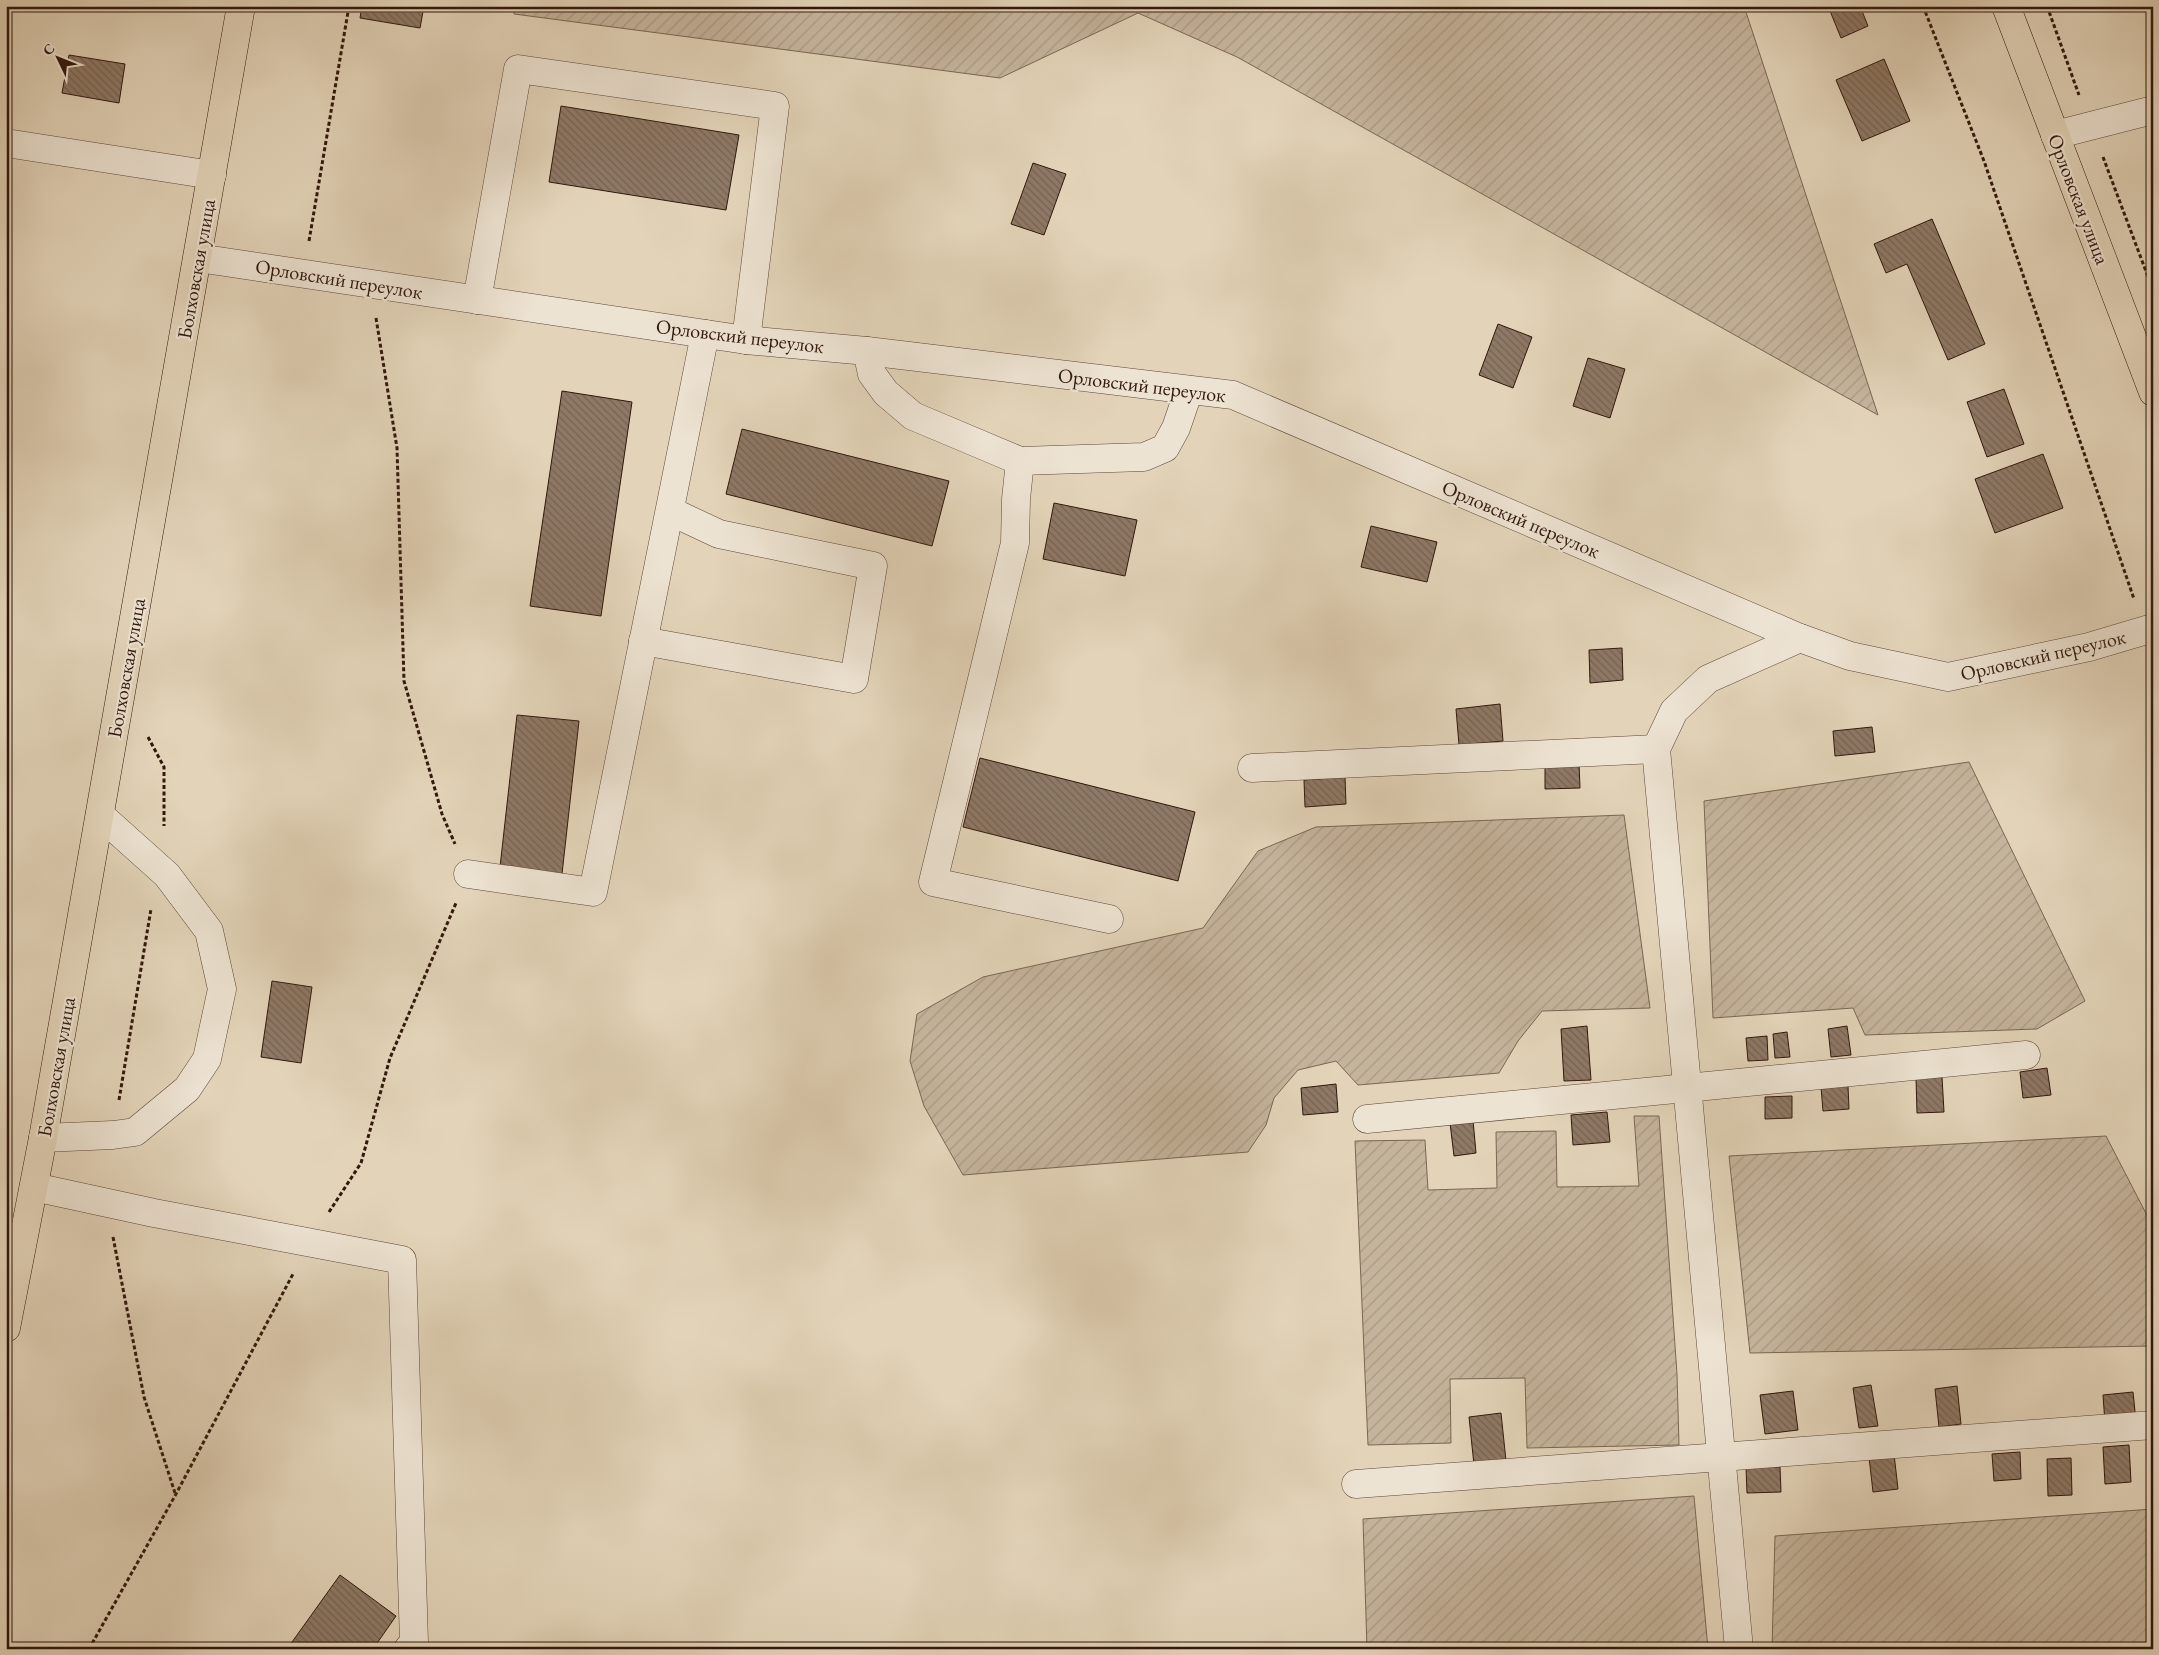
<svg xmlns="http://www.w3.org/2000/svg" width="2159" height="1655" font-family="'EB Garamond',serif">
<style>
.garden{fill:url(#garden-furrows);stroke:#7b6654}
.building{fill:url(#building-back-hatch);stroke:#31170d}
.lines{fill:none;stroke-linecap:round;stroke-linejoin:round}
.minor-casing{stroke:#5e4638;stroke-width:29}
.major-casing{stroke:#31170d;stroke-width:29}
.path{stroke:#31170d;stroke-width:3;stroke-dasharray:4 2.5;stroke-linecap:butt}
.minor{stroke:#ede3d2;stroke-width:28}
.major{stroke:#e3d4b9;stroke-width:28}
.labels{text-anchor:middle;stroke-width:4.5;stroke-linejoin:round;paint-order:stroke}
.street-label{font-size:20px;fill:#31170d;stroke:#ede3d2}
</style>
<defs>
<pattern id="garden-furrows" width="10" height="10" patternUnits="userSpaceOnUse" patternTransform="scale(1.25)"><rect width="10" height="10" fill="#c5b49c"/><path d="M-1 1l2-2M0 10L10 0M9 11l2-2" fill="none" stroke="#aa9a85"/></pattern>
<pattern id="building-back-hatch" width="6" height="6" patternUnits="userSpaceOnUse" patternTransform="scale(1.25)"><rect width="6" height="6" fill="#8e7966"/><path d="M-1 5l2 2M0 0l6 6M5-1l2 2" fill="none" stroke="#756252"/></pattern>
</defs>
<rect width="100%" height="100%" fill="#e3d4b9"/>
<filter id="stains"><feTurbulence type="fractalNoise" baseFrequency=".004" numOctaves="4"/><feColorMatrix values="0 0 0 0 .2 0 0 0 0 .09 0 0 0 0 .02 0 0 0 .5 -.17"/></filter>
<radialGradient id="worn" r=".72"><stop offset=".6" stop-color="#630" stop-opacity="0"/><stop offset="1" stop-color="#630" stop-opacity=".3"/></radialGradient>
<g class="garden">
<polygon points="514,6 1744,6 1878,415 1237,57 1138,13 1000,78 514,14"/>
<polygon points="1969,762 2085,1001 2037,1029 1865,1035 1853,1008 1713,1018 1704,801"/>
<polygon points="1624,815 1650,1008 1542,1011 1518,1041 1499,1073 1358,1085 1336,1061 1298,1070 1274,1098 1266,1125 1248,1152 963,1175 924,1106 910,1061 917,1014 983,977 1203,928 1258,851 1316,827"/>
<polygon points="1634,1116 1659,1116 1677,1374 1679,1445 1527,1448 1525,1378 1450,1379 1451,1443 1368,1445 1355,1141 1425,1140 1428,1190 1497,1188 1496,1132 1556,1131 1557,1187 1639,1186"/>
<polygon points="2106,1136 2153,1227 2153,1346 1750,1353 1729,1156"/>
<polygon points="1694,1496 1708,1649 1367,1649 1363,1519"/>
<polygon points="2153,1509 2153,1649 1772,1649 1775,1536"/>
</g>
<g class="building">
<polygon points="362,6 424,6 420,28 360,18"/>
<polygon points="1828,6 1860,6 1868,26 1841,38"/>
<polygon points="69,55 125,64 119,103 62,93"/>
<polygon points="1884,59 1910,121 1862,141 1836,80"/>
<polygon points="561,106 739,135 726,210 549,182"/>
<polygon points="1033,163 1066,174 1044,235 1011,224"/>
<polygon points="1932,219 1985,344 1948,360 1907,264 1886,273 1874,244"/>
<polygon points="1498,324 1532,337 1513,388 1479,375"/>
<polygon points="1588,358 1625,369 1610,418 1573,406"/>
<polygon points="2004,389 2024,444 1987,457 1967,402"/>
<polygon points="562,391 632,402 601,616 530,606"/>
<polygon points="742,429 949,481 932,546 726,494"/>
<polygon points="2043,454 2063,508 1995,533 1975,479"/>
<polygon points="1054,503 1137,520 1125,576 1043,559"/>
<polygon points="1371,526 1437,542 1427,582 1361,567"/>
<polygon points="1622,648 1623,680 1590,683 1589,650"/>
<polygon points="1500,704 1503,741 1459,745 1456,709"/>
<polygon points="517,715 579,721 562,874 500,867"/>
<polygon points="1872,727 1875,752 1835,756 1833,731"/>
<polygon points="980,758 1195,812 1178,881 963,827"/>
<polygon points="1579,763 1580,788 1545,789 1545,764"/>
<polygon points="1345,777 1346,804 1305,807 1304,780"/>
<polygon points="272,981 312,987 301,1063 261,1057"/>
<polygon points="1587,1026 1591,1080 1564,1081 1561,1029"/>
<polygon points="1847,1026 1851,1055 1831,1057 1828,1029"/>
<polygon points="1787,1032 1790,1057 1775,1058 1773,1034"/>
<polygon points="1767,1036 1768,1060 1748,1061 1746,1038"/>
<polygon points="2047,1068 2051,1095 2023,1098 2020,1072"/>
<polygon points="1942,1077 1944,1112 1917,1113 1916,1078"/>
<polygon points="1336,1084 1338,1112 1303,1115 1301,1088"/>
<polygon points="1848,1086 1849,1109 1823,1111 1821,1087"/>
<polygon points="1792,1096 1792,1118 1765,1119 1765,1097"/>
<polygon points="1607,1112 1610,1142 1573,1145 1571,1115"/>
<polygon points="1473,1120 1476,1153 1454,1156 1450,1123"/>
<polygon points="1871,1385 1878,1426 1859,1428 1853,1388"/>
<polygon points="1957,1386 1961,1424 1939,1427 1935,1389"/>
<polygon points="1793,1391 1798,1430 1765,1434 1760,1395"/>
<polygon points="2133,1392 2136,1421 2105,1423 2103,1395"/>
<polygon points="1501,1413 1506,1461 1474,1465 1469,1417"/>
<polygon points="2129,1445 2131,1482 2105,1484 2103,1447"/>
<polygon points="2020,1452 2021,1479 1994,1481 1992,1454"/>
<polygon points="1894,1454 1898,1489 1873,1492 1869,1457"/>
<polygon points="2071,1458 2072,1495 2048,1496 2047,1459"/>
<polygon points="1780,1467 1781,1492 1747,1493 1746,1468"/>
<polygon points="340,1575 396,1616 373,1649 287,1649"/>
</g>
<g class="lines">
<g class="minor-casing">
<g id="minor">
<polyline points="2055,135 2153,110"/>
<polyline points="6,143 212,175"/>
<polyline points="198,258 746,340 867,351 1233,395 1800,638 1850,656 1948,677 2089,647 2153,628"/>
<polyline points="477,300 518,69 775,106 746,340"/>
<polyline points="867,351 872,374 886,393 913,416 1020,461 1016,499 1015,543 933,882 1109,919"/>
<polyline points="1020,461 1144,457 1165,448 1176,428 1189,390"/>
<polyline points="643,641 854,679 873,566 719,534 670,511"/>
<polyline points="1252,768 1656,749"/>
<polyline points="468,874 593,892 705,334"/>
<polyline points="1367,1119 2026,1055"/>
<polyline points="43,1138 113,1135 135,1132 187,1089 207,1059 222,989 209,931 167,875 100,815"/>
<polyline points="34,1187 154,1213 402,1260 414,1642 408,1649"/>
<polyline points="1356,1484 2153,1425"/>
<polyline points="1739,1649 1656,749 1674,711 1708,679 1800,638"/>
</g>
</g>
<g class="major-casing">
<g id="major">
<polyline points="2006,6 2153,392"/>
<polyline points="6,1328 43,1138 241,6"/>
</g>
</g>
<g class="path">
<polyline points="1923,6 1984,161 2134,599"/>
<polyline points="2047,6 2079,95"/>
<polyline points="2103,157 2153,290"/>
<polyline points="309,241 349,6"/>
<polyline points="376,318 397,448 404,681 442,814 455,844"/>
<polyline points="148,737 164,767 164,826"/>
<polyline points="119,1100 151,909"/>
<polyline points="329,1212 361,1163 390,1058 456,903"/>
<polyline points="113,1237 144,1397 175,1493"/>
<polyline points="89,1649 176,1494 293,1274"/>
</g>
<use href="#minor" class="minor"/>
<use href="#major" class="major"/>
</g>
<g class="labels">
<g class="street-label">
<text transform="translate(2079 199) rotate(69)" y="7">Орловская улица</text>
<text transform="translate(196 269) rotate(-80)" y="7">Болховская улица</text>
<text transform="translate(339 279) rotate(9)" y="7">Орловский переулок</text>
<text transform="translate(740 336) rotate(7)" y="7">Орловский переулок</text>
<text transform="translate(1142 385) rotate(7)" y="7">Орловский переулок</text>
<text transform="translate(1521 519) rotate(23)" y="7">Орловский переулок</text>
<text transform="translate(2043 655) rotate(-13)" y="7">Орловский переулок</text>
<text transform="translate(126 668) rotate(-80)" y="7">Болховская улица</text>
<text transform="translate(56 1067) rotate(-80)" y="7">Болховская улица</text>
</g>
</g>
<rect width="2159" height="1655" fill="none" stroke="#e3d4b9" stroke-width="25"/>
<rect x="8" y="8" width="2144" height="1640" fill="none" stroke="#31170d" stroke-width="2.5"/>
<rect x="12" y="12" width="2134" height="1630" fill="none" stroke="#31170d"/>
<g transform="translate(58 58) rotate(313)" stroke="#ede3d2" stroke-width="4" paint-order="stroke">
<path d="M0-4L9 19L0 12L-9 19Z" fill="#31170d"/>
<text y="-8" font-size="14" font-weight="bold" text-anchor="middle" fill="#31170d">С</text>
</g>
<rect width="100%" height="100%" filter="url(#stains)"/>
<rect width="100%" height="100%" fill="url(#worn)"/>
</svg>
